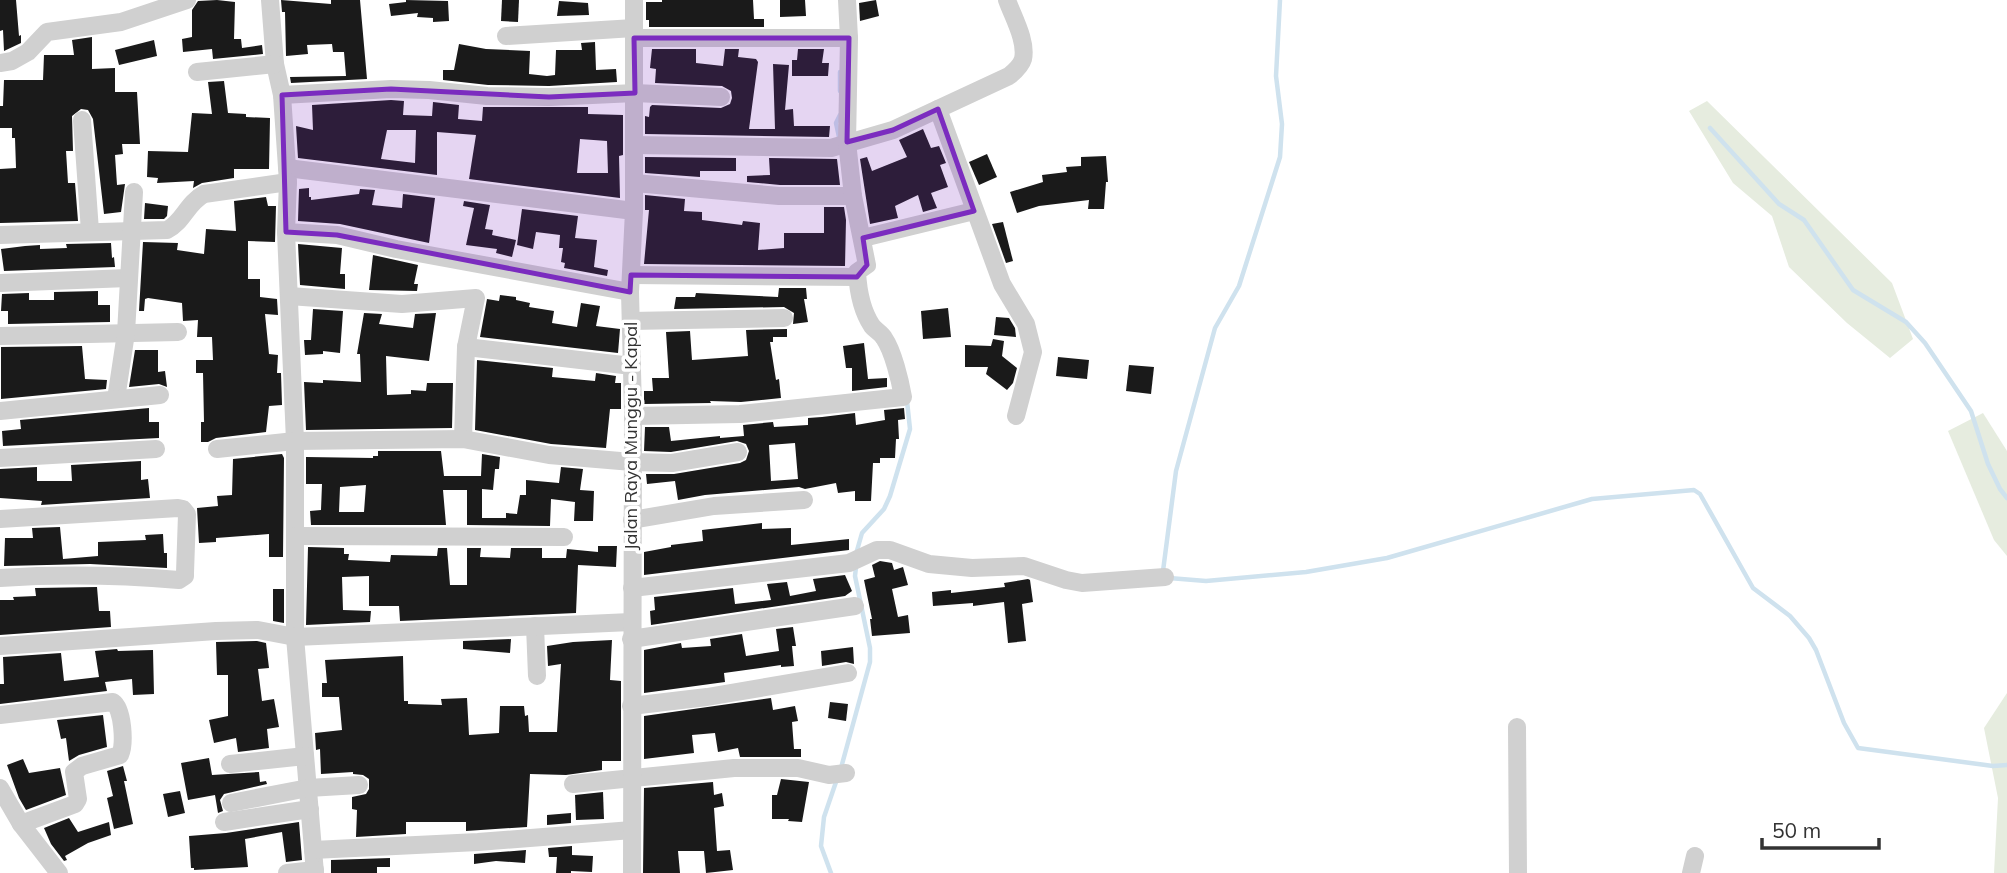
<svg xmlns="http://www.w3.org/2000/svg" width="2007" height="873" font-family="Mulish,sans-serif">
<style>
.green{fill:#e6ecdf}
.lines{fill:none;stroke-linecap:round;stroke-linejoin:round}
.stream{stroke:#cfe2ee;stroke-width:4.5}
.building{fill:#1a1a1a;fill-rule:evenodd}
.minor{stroke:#d0d0d0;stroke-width:18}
.marked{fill:#7b2cbf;fill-opacity:0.2;stroke:#7b2cbf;stroke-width:5;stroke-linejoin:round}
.labels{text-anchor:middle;stroke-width:7;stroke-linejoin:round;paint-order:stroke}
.street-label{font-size:18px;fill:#333;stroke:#fff}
</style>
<rect width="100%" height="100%" fill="#fff"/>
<g class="green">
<polygon points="1707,101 1892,283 1913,339 1890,358 1847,323 1789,267 1772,216 1733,183 1689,111"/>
<polygon points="1983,413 2007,451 2007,556 1994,540 1948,431"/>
<polygon points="2007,693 2007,873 1994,873 1998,798 1984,728"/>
</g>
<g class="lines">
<g class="stream">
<polyline points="840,91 840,72"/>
<polyline points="1710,128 1779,204 1804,220 1853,290 1906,322 1925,343 1971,411 1988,464 2000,489 2007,498"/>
<polyline points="839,137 836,123 840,115"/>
<polyline points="856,554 862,533 884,509 890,496 910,429 907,401"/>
<polyline points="1163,571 1176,471 1215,328 1239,286 1280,157 1282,124 1276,76 1280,0"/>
<polyline points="1169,578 1206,581 1306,572 1387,558 1592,499 1694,490 1700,494 1753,588 1790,616 1809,638 1816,650 1844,723 1858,748 1993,766 2007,765"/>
<polyline points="841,768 870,662 870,648 855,576 856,567"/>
<polyline points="831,873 821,846 824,817 837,779"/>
</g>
</g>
<g class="building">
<polygon points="0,0 16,0 19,36 21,35 21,43 4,51 3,30 0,31"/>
<polygon points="217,0 235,2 234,39 241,39 242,48 262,45 263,54 213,59 212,49 183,52 182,39 192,37 192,10 198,1"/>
<polygon points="281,0 331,4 331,0 360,0 367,79 291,83 290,77 346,76 344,52 333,52 332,44 307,45 308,54 286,56 285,12 282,12"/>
<polygon points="406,0 448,1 449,21 433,22 433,18 417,17 418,13 391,16 389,4 406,2"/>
<polygon points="502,0 519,0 518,22 501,21"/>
<polygon points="662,0 753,0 754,19 764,19 764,27 649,27 649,20 646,20 646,2 662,2"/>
<polygon points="780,0 805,0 806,16 780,17"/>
<polygon points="876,0 879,16 860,21 859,3"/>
<polygon points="559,1 588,3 589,15 557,16"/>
<polygon points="92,37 92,69 115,68 115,92 137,92 140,144 122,144 123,154 115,155 117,185 125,184 121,212 104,214 93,119 88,110 81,109 72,116 73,151 66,151 68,183 75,183 78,221 0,223 0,169 16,168 15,138 12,138 12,128 0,128 0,106 3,106 4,80 43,80 44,55 74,55 72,40"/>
<polygon points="154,40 157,56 119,65 115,50"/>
<polygon points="595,42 596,70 616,69 617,82 549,86 488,85 443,80 443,70 454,70 459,44 486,49 530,51 529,74 547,76 555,75 556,50 582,50 581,43"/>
<polygon points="652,49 696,49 696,63 723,66 725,49 739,49 738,57 756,59 758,62 749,129 775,129 773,64 789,65 785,110 793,109 794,126 830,126 829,137 645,134 645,116 649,117 650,107 652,105 721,108 730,104 732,98 731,91 722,86 655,83 656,69 650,68"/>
<polygon points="798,49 824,49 822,63 829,63 828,76 792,76 792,60 797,60"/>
<polygon points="224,81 228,113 246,114 246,117 270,118 269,169 234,169 234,178 202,183 193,188 194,181 157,183 158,178 147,177 148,151 188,152 192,113 212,114 208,82"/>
<path d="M391 100 404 101 403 115 432 116 433 102 459 105 458 119 482 121 483 107H588V114L623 115V155L619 156 620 198 469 179 476 135 437 132V175L298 158 296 126 313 130 312 105ZM387 130H416L415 163 381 159ZM580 139 607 141 608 173H577Z"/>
<polygon points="923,129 931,148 939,146 946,163 940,165 948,187 931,193 937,208 923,212 918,195 895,206 898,218 870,224 860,159 867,157 872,171 907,157 899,140"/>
<polygon points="987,154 997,177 979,185 969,162"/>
<polygon points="1106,156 1108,182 1106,182 1104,209 1088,209 1089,200 1039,206 1017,213 1010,192 1043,182 1042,175 1067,172 1066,167 1081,166 1081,157"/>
<polygon points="645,157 736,158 736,171 700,171 700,177 645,173"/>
<polygon points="769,158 837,159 840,185 780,185 747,182 747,176 770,175"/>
<polygon points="309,188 309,197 311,197 311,200 359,194 360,189 375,190 372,205 402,208 403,194 435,198 429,243 340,224 298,221 299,189"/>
<polygon points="645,195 685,199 684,211 702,212 702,220 742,225 743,221 760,223 758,250 784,248 784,233 824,233 824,207 844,207 846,220 845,266 644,264 649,210 645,210"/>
<polygon points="266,197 268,206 276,206 275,242 248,241 248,279 260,279 260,297 277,299 278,315 265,314 269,354 278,355 277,373 281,373 282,405 269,406 266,432 216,438 208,442 201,442 201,422 204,422 203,373 196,373 196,360 213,360 212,337 197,337 198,320 183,321 182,303 148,298 145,299 144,311 139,311 143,242 178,243 177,250 204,254 206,229 236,231 234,201"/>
<polygon points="464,201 490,205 485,229 493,230 492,235 516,240 512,257 496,253 497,249 466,245 474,208 463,206"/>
<polygon points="145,203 168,206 167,216 164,219 144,219"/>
<polygon points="522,209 578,216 575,238 597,240 594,267 608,270 607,276 564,268 565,263 561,262 563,248 559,248 560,235 536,232 533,249 517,245"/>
<polygon points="1003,222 1013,261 1006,263 992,224"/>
<polygon points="111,243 112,258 114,257 115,267 4,271 1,249 25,246 40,245 40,249 67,248 66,244"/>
<polygon points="298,244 342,248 340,274 345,274 345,289 300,285"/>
<polygon points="373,255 418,265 414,284 418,284 417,291 369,290"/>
<polygon points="779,288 806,288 807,299 804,299 808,322 793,324 794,313 784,307 674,309 676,297 695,297 696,293 778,297"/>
<polygon points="98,291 98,305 110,305 110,322 8,324 8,311 1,311 2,294 29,293 29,300 54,300 54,292"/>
<polygon points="500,295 516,297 516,300 530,303 529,307 554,311 552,323 577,327 581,303 600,306 596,326 620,329 618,353 480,337 487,299 499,301"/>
<polygon points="948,308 951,337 923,339 921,311"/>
<polygon points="313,309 343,311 340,353 323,351 323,354 305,355 304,340 311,340"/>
<polygon points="364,313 382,314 379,324 413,328 415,314 436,313 429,361 386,356 387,395 411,394 411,390 426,391 427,383 453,383 452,428 306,430 304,382 323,383 323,380 361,382 360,354 357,354"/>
<polygon points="996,317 1009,318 1015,328 1016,337 994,335"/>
<polygon points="787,329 787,337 773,337 773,342 770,342 776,380 779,379 781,398 741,402 710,401 711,403 644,404 644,391 653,391 652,378 669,378 666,332 690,331 692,360 748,356 746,330"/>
<polygon points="993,339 1004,341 1002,356 1017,368 1013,383 1007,390 986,374 988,367 965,367 965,345 991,346"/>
<polygon points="864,343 868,379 887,378 887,387 852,391 852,368 846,368 843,346"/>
<polygon points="82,346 85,379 107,380 106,389 1,399 1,347"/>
<polygon points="135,350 158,350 158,372 165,371 167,387 159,384 129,387"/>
<polygon points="1058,357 1089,360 1087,379 1056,376"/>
<polygon points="477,360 553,368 552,377 595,381 596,373 616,376 615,383 621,383 621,409 610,409 606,448 551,444 475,430"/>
<polygon points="1129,365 1154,367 1151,394 1126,391"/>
<polygon points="149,408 149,422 159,422 159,438 3,446 2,431 21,429 20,420"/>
<path d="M904 408 905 419 898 420 899 439H896L895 458H880V463H873L871 501H855V491L838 493 836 483 805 489 799 487 705 495 678 500 675 481 647 484 646 474H674L740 463 746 460 749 451 746 444 737 441 671 452 644 451 645 427H669L671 441 720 436V438L744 436 743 425 773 422 774 427 808 425V418L822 417 855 413 856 425 885 420 884 410ZM795 443 798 479 771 481 769 445Z"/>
<path d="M378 451H441L444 476H481L482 454 500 457 499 469H495L493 490 482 489V518H506V513L517 514 520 495H526V480L559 483 561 467 583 469 580 490 594 491 593 521H574L575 502 551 499 550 526 467 525V490H443L446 525H311L310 511 321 510 322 484H306V457L373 458V456H378ZM366 485 364 512H339L340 487Z"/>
<polygon points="282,454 284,458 283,557 269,557 269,534 216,538 216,542 199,543 197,508 218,506 217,496 232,495 233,459"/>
<polygon points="141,461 141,480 148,479 150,498 41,505 42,501 0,498 0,469 37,467 37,481 72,481 71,465"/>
<polygon points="762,523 762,529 791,528 791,545 849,539 849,550 644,575 644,552 671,547 671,545 703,541 702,530"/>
<polygon points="60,527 63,559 98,556 98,542 146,540 145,535 163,534 164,553 167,553 167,568 90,564 4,566 5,538 33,538 32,528"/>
<polygon points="598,546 617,546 616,567 578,565 576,613 400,621 399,606 369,606 369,576 342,577 343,610 371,611 370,622 306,625 308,547 344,548 344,554 349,554 348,560 390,562 391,555 437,556 438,548 447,548 450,585 467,585 467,548 481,548 480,557 510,558 511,548 542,548 542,558 566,558 567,549 598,552"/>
<polygon points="880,561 892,563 894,570 903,567 908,585 892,589 898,617 908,615 910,633 872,636 870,619 872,619 864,580 875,577 872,565"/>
<polygon points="845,575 852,591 845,596 651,625 650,611 655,610 654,597 733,588 735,604 771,600 767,584 787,582 790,596 816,591 813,579"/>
<polygon points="1028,579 1030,580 1033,602 1022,604 1026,641 1008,643 1004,602 973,606 973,603 933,606 932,592 951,590 951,593 1005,587 1004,583"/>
<polygon points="97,587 99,611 110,611 111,627 0,635 0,600 14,600 13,597 36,596 35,588"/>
<polygon points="273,589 284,589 284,623 273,621"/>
<polygon points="793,627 796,646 792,646 794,666 781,667 781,665 724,673 725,682 644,693 644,650 681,643 682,648 711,646 710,639 742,634 746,656 779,651 776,629"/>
<polygon points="511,639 510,653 463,649 463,641"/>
<polygon points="612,640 610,680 621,681 621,761 602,761 602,770 566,775 530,774 527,827 466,831 466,822 406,822 406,834 356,837 357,810 352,809 352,797 366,794 369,789 369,779 363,775 353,774 353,772 321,774 320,749 316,750 315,733 342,730 339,697 322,697 322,683 327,683 325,660 403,656 404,701 408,701 408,704 442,705 441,699 467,698 469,735 499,733 500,706 524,706 525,716 528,715 529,732 557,732 561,664 548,666 547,646 573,642"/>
<polygon points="257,641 266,643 269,668 258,669 262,701 274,699 279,727 267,729 269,748 238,752 236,738 214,743 209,720 228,716 228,675 217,675 216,642"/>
<polygon points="853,647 854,664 846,662 822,666 821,651"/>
<polygon points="117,649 118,651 153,650 154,694 133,695 132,679 105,682 107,691 0,704 0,684 4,684 3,657 61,653 64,681 99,677 95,651"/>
<polygon points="771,698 773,710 795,706 798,721 792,722 794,749 801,749 801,757 740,757 738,748 718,752 715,733 692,735 694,753 644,759 644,716"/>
<polygon points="830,702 848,704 846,721 828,718"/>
<polygon points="103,715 107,747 79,755 69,761 66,738 61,739 57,720"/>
<polygon points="209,758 212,775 259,772 260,782 266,781 267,784 224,794 220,800 223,811 218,813 215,795 188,800 181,763"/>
<polygon points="23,759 29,773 60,768 66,795 26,810 19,798 7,765"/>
<polygon points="123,766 127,781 124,781 133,824 114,829 107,798 113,796 107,771"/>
<polygon points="781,779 809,782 802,822 788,821 789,819 772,819 772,795 777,795"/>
<polygon points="713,782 714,795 722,793 724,806 714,808 717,851 730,850 733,870 706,873 704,851 678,851 680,873 643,873 644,788"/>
<polygon points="180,791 185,813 168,817 163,794"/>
<polygon points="603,792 604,819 576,820 575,795"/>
<polygon points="571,813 571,823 547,825 547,815"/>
<polygon points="69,818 78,832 109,822 111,835 88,843 65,856 67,860 64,861 51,844 44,828"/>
<polygon points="299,822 302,860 286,862 282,832 245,839 248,867 194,870 194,868 191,868 189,836 226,833"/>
<polygon points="572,846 572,855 593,856 592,872 571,871 571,873 556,873 557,857 549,857 548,848"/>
<polygon points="526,850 525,863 496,861 474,864 474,854"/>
<polygon points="390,858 390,867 377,867 377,873 331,873 331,860"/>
</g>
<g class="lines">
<g class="minor">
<polyline points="270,0 275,64 282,95 288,182 286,232 295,441 295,637 315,873"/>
<polyline points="506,36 634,28"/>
<polyline points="634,38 849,38"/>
<polyline points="0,63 12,61 28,52 47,32 121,22 187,0"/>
<polyline points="197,72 275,64"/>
<polyline points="282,95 391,89 429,90 487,96 549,97 635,93 721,97"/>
<polyline points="938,109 1002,284 1026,324 1033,352 1016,416"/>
<polyline points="82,120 90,231"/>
<path d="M635 145 831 148 893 130 1009 76C1014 72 1021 66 1023 59 1027 41 1013 17 1007 0"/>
<polyline points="287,168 634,211"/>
<polyline points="635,183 779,196 853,196"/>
<polyline points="286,232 337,235 396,249 630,292"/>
<path d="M0 235 167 230C183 222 187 203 204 194L288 182"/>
<polyline points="863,238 974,211"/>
<polyline points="631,275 857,277"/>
<polyline points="0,283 128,278"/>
<polyline points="289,296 402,304 476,298 466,347 463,439"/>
<polyline points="631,321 784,318"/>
<polyline points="0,336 178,332"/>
<polyline points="466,347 632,366"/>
<polyline points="116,399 126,333 134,192"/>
<polyline points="0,411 160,395"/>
<path d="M633 416 740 414 903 397C900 380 893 351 884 338 881 333 875 330 872 326 862 311 858 290 857 272L867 265 853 196 847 142 849 38 847 0"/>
<polyline points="217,449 295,441 463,439 549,455 632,462 672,463 738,452"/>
<polyline points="0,458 156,449"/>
<path d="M0 519 178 508 183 509 187 514 185 573V576L179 580C119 575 60 574 0 578"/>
<polyline points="632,520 714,506 804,500"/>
<polyline points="295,536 564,537"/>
<polyline points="632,588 849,563 877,550 890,550 929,564 972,568 1024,566 1066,580 1082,583 1165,577"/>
<polyline points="535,626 537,676"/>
<polyline points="631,639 855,606"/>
<polyline points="0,646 216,631 258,630 295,637 631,622"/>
<polyline points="631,706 707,697 848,673"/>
<path d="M0 715 113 702C123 709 125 744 120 755L82 766 74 772 78 799 75 804 21 824"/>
<polyline points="1517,727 1518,873"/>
<polyline points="230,764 305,756"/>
<polyline points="573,784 734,768 798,768 829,775 846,773"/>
<polyline points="0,788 21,824 59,873"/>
<polyline points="231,803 308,788 359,785"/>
<polyline points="224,822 310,809"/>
<polyline points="313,850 478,842 632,830"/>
<polyline points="287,873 315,870"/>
<polyline points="632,873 633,410 630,292 634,211 634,0"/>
<polyline points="1691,873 1695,856"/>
</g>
</g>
<path class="marked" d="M634 38H849L847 142 893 130 938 109 974 211 863 238 867 265 857 277 631 275 630 292 337 235 286 232 282 95 391 89 549 97 635 93Z"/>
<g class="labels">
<g class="street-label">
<text transform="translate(631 436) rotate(-90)" y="6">Jalan Raya Munggu - Kapal</text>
</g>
</g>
<path d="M1762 838v10h117v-10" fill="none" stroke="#333333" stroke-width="3.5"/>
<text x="1772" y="838" font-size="21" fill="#333333" stroke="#ffffff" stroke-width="5" paint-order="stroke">50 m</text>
</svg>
